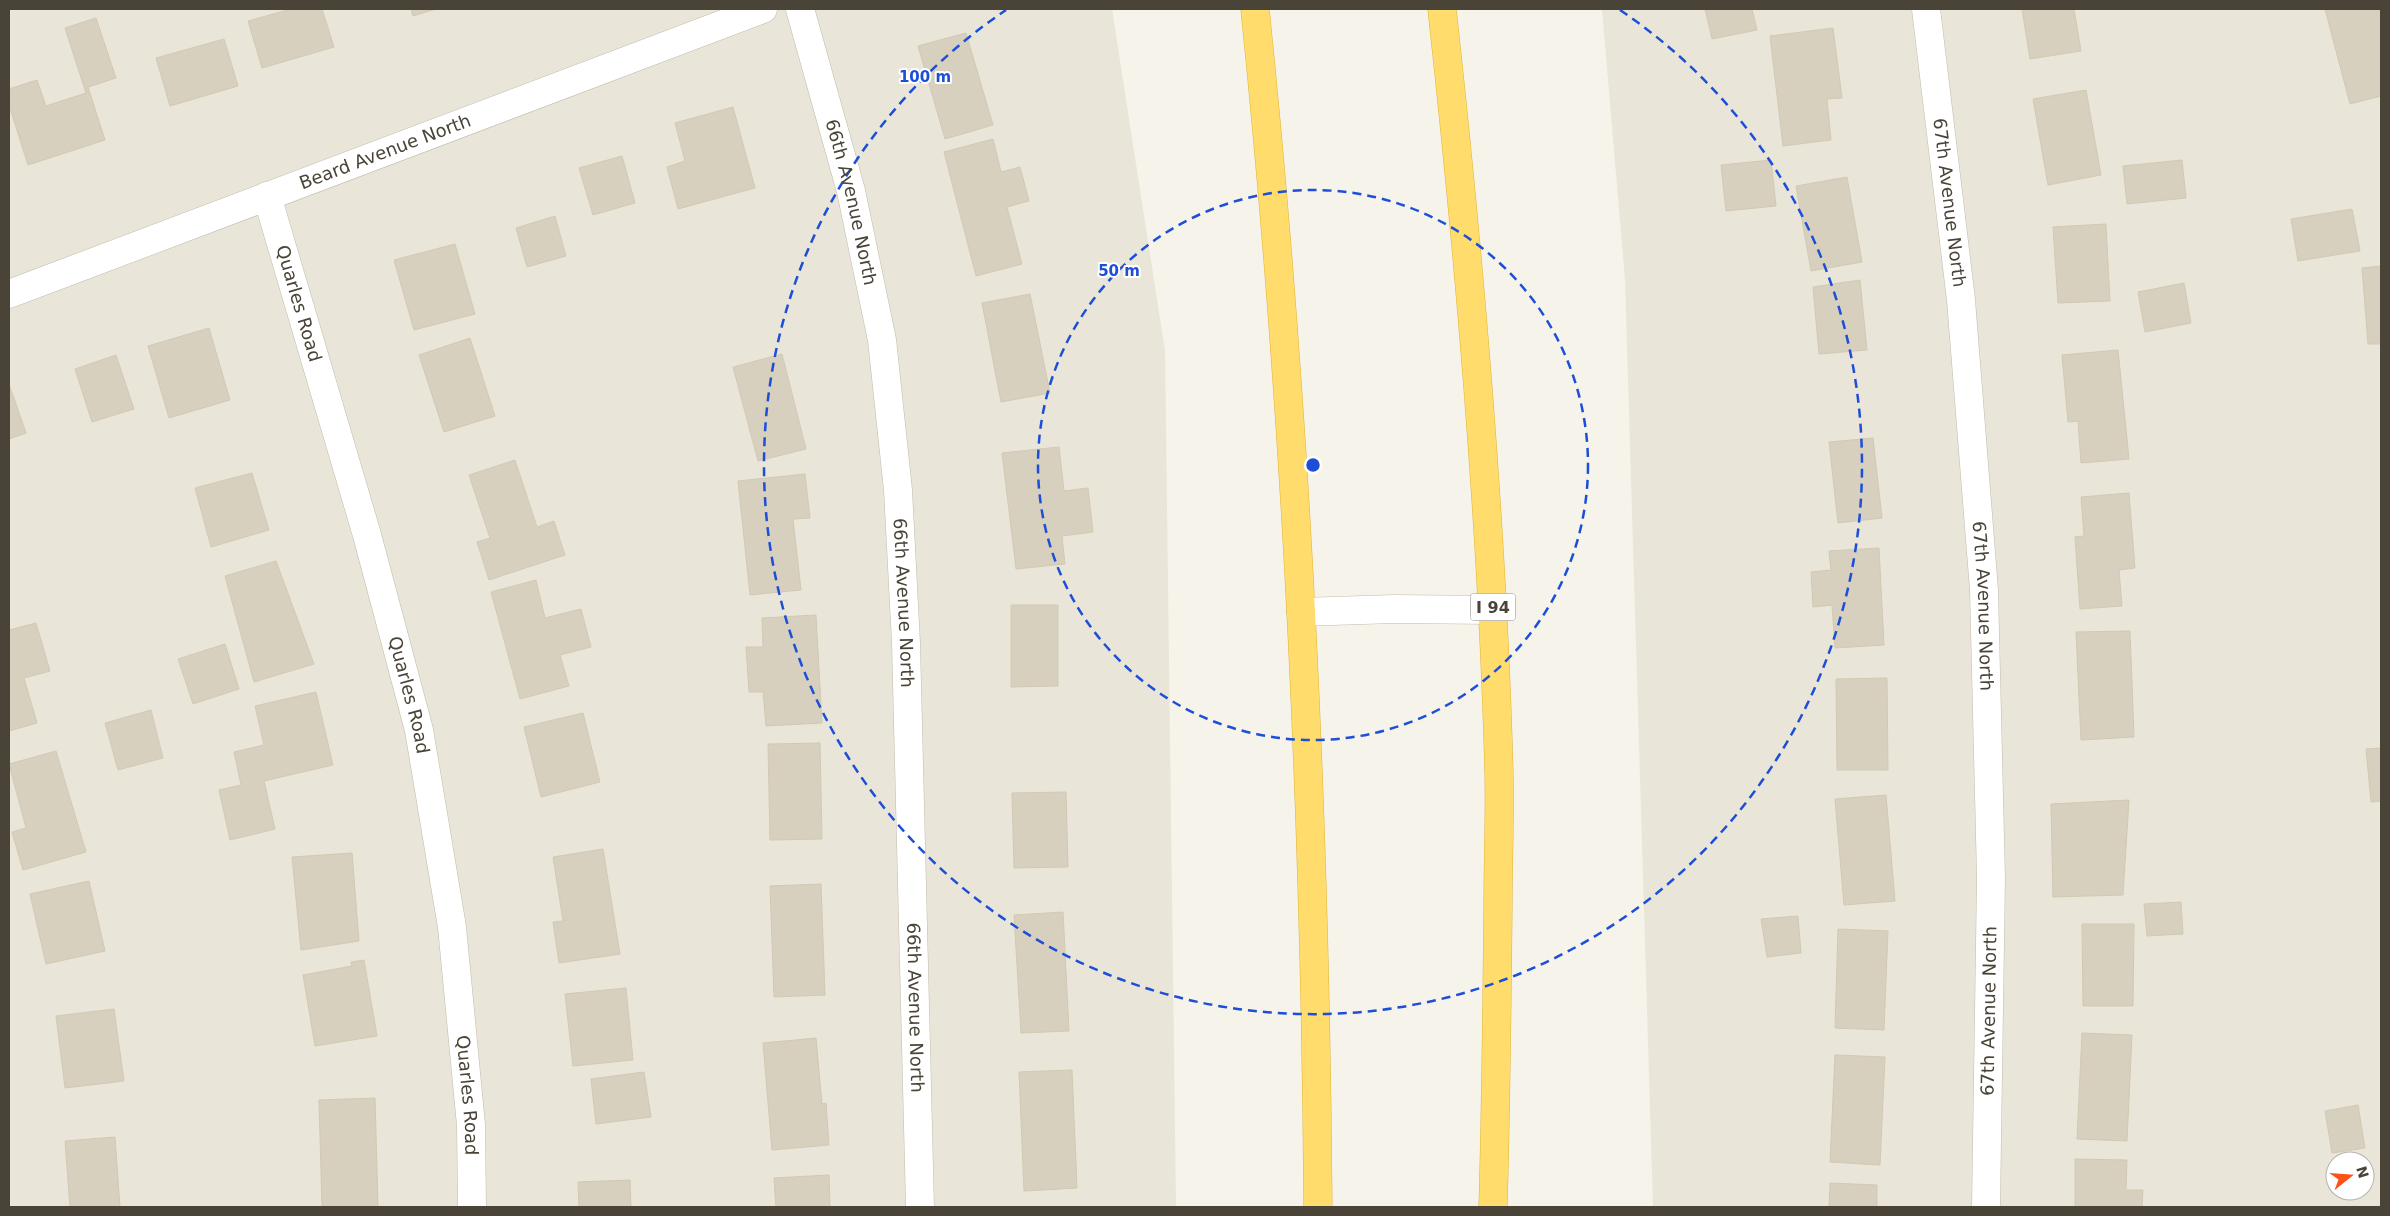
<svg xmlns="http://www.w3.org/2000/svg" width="2390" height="1216" font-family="'DejaVu Sans',sans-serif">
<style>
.residential{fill:#e9e5d8;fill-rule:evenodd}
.building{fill:#d7d0bf;stroke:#d2c9b2}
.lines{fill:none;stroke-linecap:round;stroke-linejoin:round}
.minor-casing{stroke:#c1bcac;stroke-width:29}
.highway-casing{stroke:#e0b338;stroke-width:29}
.minor{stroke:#fff;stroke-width:28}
.highway{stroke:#ffdc6b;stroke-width:28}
.ring{fill:none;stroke:#1d4ed8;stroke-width:2.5;stroke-dasharray:9 6}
.labels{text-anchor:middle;stroke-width:4;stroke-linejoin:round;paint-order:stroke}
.shield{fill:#fff;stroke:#807c73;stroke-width:1}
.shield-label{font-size:16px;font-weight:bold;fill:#494437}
.street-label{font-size:18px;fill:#494437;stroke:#fff}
.centre{fill:#1d4ed8;stroke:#fff;stroke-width:2.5}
.ring-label{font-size:15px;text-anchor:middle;font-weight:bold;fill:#1d4ed8;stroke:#fff;stroke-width:4;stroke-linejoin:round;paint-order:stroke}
</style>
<rect width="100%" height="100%" fill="#f5f3ea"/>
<g class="residential">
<polygon points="9,9 1112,9 1165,351 1176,1207 9,1207"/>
<path d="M1602 9H2381V1207H1653L1625 280ZM2335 1161H2365V1191H2335Z"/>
</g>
<g class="building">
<polygon points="291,9 322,9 334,47 262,68 248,21"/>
<polygon points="411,9 436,9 413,16"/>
<polygon points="1705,9 1752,9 1757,30 1712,39"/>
<polygon points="2022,9 2074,9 2081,51 2030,59"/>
<polygon points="2325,9 2381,9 2381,96 2350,104"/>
<polygon points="96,18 116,78 88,87 105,140 28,165 9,105 9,89 37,80 46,106 86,93 65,28"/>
<polygon points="1833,28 1842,98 1827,99 1831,140 1783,146 1770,36"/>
<polygon points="966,33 993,125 945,139 918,46"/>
<polygon points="224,39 238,86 170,106 156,58"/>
<polygon points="2086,90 2101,175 2048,185 2033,99"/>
<polygon points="733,107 755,188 678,209 667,167 685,161 675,123"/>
<polygon points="993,139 1001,172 1020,167 1029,201 1007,207 1022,264 976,276 944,152"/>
<polygon points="622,156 635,203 593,215 579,168"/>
<polygon points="1771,160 1776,206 1726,211 1721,165"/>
<polygon points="2182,160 2186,198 2127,204 2123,166"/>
<polygon points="1847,177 1862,262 1811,271 1796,186"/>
<polygon points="2352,209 2360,251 2298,261 2291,219"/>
<polygon points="555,216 566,256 527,267 516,228"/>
<polygon points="2106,224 2110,301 2058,303 2053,227"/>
<polygon points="455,244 475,314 414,330 394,260"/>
<polygon points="2381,266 2381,344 2368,344 2362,268"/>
<polygon points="1860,280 1867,350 1819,354 1813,287"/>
<polygon points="2184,283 2191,323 2145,332 2138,292"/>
<polygon points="1030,294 1050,393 1001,402 982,303"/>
<polygon points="209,328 230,400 169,418 148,346"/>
<polygon points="470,338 495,416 444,432 419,355"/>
<polygon points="2118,350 2129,459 2081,463 2078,421 2068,422 2062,355"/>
<polygon points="782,354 806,449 758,461 733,367"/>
<polygon points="116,355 134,409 92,422 75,369"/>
<polygon points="9,384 26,433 9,439"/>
<polygon points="1873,438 1882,518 1838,523 1829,442"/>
<polygon points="1059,447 1064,491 1088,488 1093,532 1062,536 1065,564 1016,569 1002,453"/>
<polygon points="515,460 537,527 554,521 565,555 489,580 477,542 490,538 469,475"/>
<polygon points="252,473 269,530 211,547 195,488"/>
<polygon points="805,474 810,518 793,519 801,590 750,595 738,481"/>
<polygon points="2129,493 2135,568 2119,570 2122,606 2080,609 2075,537 2084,536 2081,497"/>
<polygon points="1879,548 1884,645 1835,648 1832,605 1813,607 1811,572 1831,570 1829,551"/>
<polygon points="276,561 314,664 254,682 225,576"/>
<polygon points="536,580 545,618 581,609 591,647 560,655 569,686 520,699 491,592"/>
<polygon points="1011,605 1058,605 1058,686 1011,687"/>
<polygon points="816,615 822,723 766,726 763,692 749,692 746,647 763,647 762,618"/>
<polygon points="36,623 50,671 24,678 37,723 9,731 9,630"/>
<polygon points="2130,631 2134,737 2081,740 2076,632"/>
<polygon points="225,644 239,689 193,704 178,659"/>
<polygon points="1887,678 1888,770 1837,770 1836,679"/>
<polygon points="316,692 333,765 264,781 275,829 230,840 219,790 241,785 234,752 264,745 255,706"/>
<polygon points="151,710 163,758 118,770 105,723"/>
<polygon points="583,713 600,782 541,797 524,727"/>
<polygon points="820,743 822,839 770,840 768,744"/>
<polygon points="2381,748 2381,801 2371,802 2366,749"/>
<polygon points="56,751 86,852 23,870 12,832 26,828 9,764"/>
<polygon points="1066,792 1068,867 1014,868 1012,793"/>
<polygon points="1886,795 1895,901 1844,905 1835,799"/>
<polygon points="2129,800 2123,895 2053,897 2051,804"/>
<polygon points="603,849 620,954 559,963 553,922 563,921 553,857"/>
<polygon points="352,853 359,941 301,950 292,857"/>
<polygon points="89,881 105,951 46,964 30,894"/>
<polygon points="821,884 825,995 774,997 770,886"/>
<polygon points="2181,902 2183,934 2147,936 2144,904"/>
<polygon points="1063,912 1069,1031 1021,1033 1014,915"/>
<polygon points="1798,916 1801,953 1767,957 1761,919"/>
<polygon points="2082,924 2134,924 2133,1006 2083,1006"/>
<polygon points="1838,929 1888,931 1884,1030 1835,1028"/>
<polygon points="364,960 377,1036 315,1046 303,975 352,966 351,962"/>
<polygon points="626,988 633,1060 573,1066 565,994"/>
<polygon points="114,1009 124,1081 65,1088 56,1016"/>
<polygon points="2082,1033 2132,1035 2127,1141 2077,1139"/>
<polygon points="816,1038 822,1104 826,1103 829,1145 772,1150 763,1043"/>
<polygon points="1835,1055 1885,1057 1880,1165 1830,1162"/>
<polygon points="1072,1070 1077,1188 1024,1191 1019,1072"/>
<polygon points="644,1072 651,1117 596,1124 591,1079"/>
<polygon points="375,1098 378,1207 322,1207 319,1100"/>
<polygon points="2358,1105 2365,1148 2332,1153 2325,1111"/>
<polygon points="115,1137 120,1207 70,1207 65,1141"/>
<polygon points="2075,1159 2127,1160 2126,1190 2143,1190 2142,1207 2075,1207"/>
<polygon points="829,1175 830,1207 776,1207 774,1178"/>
<polygon points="630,1180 631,1207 579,1207 578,1182"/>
<polygon points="1830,1183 1877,1185 1877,1207 1829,1207"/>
</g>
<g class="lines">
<g class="minor-casing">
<g id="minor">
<path id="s1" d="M800 9 851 191 882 340 898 490 906 643 920 1207"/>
<path id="s2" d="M1926 9 1961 300 1984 590 1991 878 1986 1207"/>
<path id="s3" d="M267 196 367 535 419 730 452 927 471 1125 472 1207"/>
<path id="s4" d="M9 294 763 9"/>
<polyline points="1301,612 1394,609 1493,610"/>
</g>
</g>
<g class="highway-casing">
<g id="highway">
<path d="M1255 9C1296 407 1315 807 1318 1207"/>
<path d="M1442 9C1470 263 1492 517 1499 773 1500 817 1498 861 1498 906 1497 1006 1496 1107 1493 1207"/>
</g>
</g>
<use href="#minor" class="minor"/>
<use href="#highway" class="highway"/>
</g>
<g class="ring">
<circle cx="1313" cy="465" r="275"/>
<path d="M1620 10A549 549 0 1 1 1006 10"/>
</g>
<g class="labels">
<rect class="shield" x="1470.5" y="593.5" width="45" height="27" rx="4"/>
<g class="shield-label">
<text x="1493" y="613">I 94</text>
</g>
<g class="street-label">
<text dy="6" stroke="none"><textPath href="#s4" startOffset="402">Beard Avenue North</textPath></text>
<text dy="6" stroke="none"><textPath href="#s1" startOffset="200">66th Avenue North</textPath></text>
<text dy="6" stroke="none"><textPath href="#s2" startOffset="195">67th Avenue North</textPath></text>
<text dy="6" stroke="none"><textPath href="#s3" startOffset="112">Quarles Road</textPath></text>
<text dy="6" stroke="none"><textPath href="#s1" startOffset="605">66th Avenue North</textPath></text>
<text dy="6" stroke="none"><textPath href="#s2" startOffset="600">67th Avenue North</textPath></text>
<text dy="6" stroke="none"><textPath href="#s3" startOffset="519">Quarles Road</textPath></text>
<text dy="6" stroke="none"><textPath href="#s1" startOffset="1010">66th Avenue North</textPath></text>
<text transform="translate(1989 1011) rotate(-89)" y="6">67th Avenue North</text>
<text dy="6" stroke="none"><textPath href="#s3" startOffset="924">Quarles Road</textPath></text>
</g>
</g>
<circle cx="1313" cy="465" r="8" class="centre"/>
<g class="ring-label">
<text x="925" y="82">100 m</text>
<text x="1119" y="276">50 m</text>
</g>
<rect width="2390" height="1216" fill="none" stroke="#494437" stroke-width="20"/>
<g transform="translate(2350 1176) rotate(73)"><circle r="24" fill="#ffffff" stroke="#b6b4af"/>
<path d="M0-4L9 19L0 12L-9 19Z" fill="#fd5118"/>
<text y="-8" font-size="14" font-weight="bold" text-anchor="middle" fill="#494437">N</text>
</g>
</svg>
